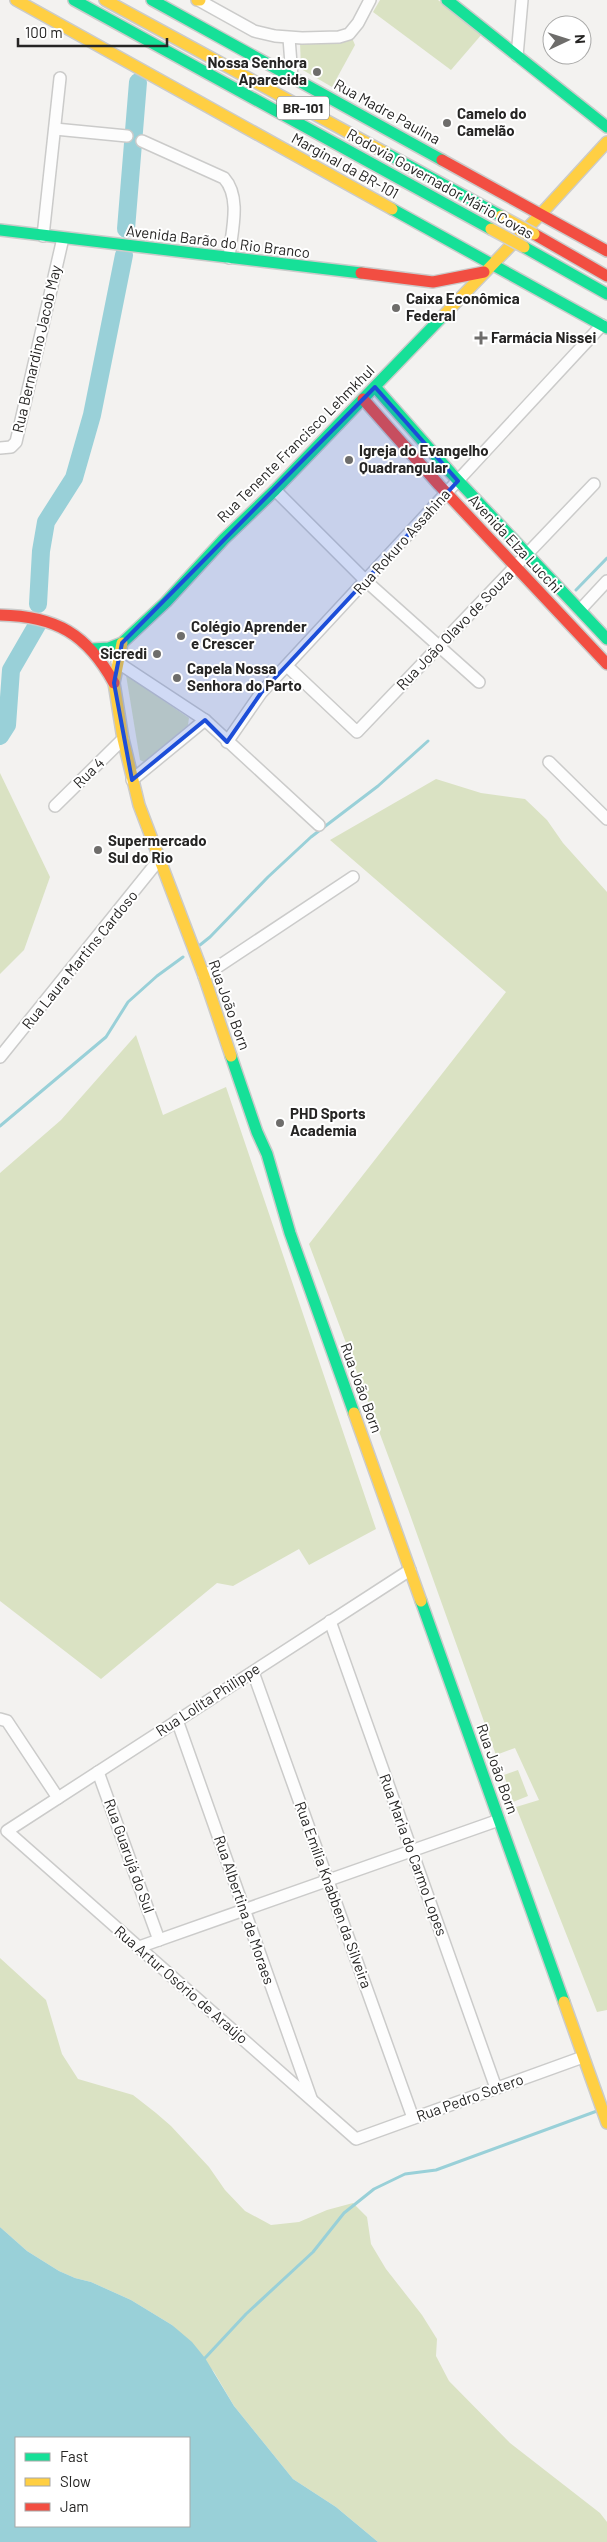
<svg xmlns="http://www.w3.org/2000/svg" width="607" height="2542" font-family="Barlow,sans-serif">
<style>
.green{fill:#dae2c3}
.water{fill:#99d0d8;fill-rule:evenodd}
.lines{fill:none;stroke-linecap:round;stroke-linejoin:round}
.stream{stroke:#99d0d8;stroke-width:3}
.river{stroke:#99d0d8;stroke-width:18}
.street-casing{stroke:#cbcbca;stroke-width:14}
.fast-casing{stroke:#cbcbca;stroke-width:14}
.slow-casing{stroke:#cbcbca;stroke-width:14}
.jam-casing{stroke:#cbcbca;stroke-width:14}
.street{stroke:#fdfdfd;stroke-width:11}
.fast{stroke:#16e098;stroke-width:11}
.slow{stroke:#ffcf43;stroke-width:11}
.jam{stroke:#f24e42;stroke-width:11}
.slow-bridge-casing{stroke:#d0cfce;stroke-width:14;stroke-linecap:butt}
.slow-bridge{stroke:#ffcf43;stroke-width:11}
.marked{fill:#1d4ed8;fill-opacity:0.2;stroke:#1d4ed8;stroke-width:4;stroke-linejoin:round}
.poi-dot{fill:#6e6d6b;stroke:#fff;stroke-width:2}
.labels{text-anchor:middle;stroke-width:4;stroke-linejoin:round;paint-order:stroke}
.shield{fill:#fff;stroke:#676666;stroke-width:1}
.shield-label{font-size:14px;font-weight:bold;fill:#262524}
.poi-label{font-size:15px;font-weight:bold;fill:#262524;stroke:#fff;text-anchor:start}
.street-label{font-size:15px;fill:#262524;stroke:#fff}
</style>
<rect width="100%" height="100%" fill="#f3f2f0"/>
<g class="green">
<polygon points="380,0 438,0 482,34 451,70 373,12"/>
<polygon points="352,38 355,45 332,87 301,69 300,42"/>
<polygon points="126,675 189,718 188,725 144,762 140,760"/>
<polygon points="0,773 50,877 24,950 0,974"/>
<polygon points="436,779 481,793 525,799 547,820 563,843 607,892 607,2010 597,2012 516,1807 539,1800 515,1748 496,1755 408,1509 309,1244 506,992 330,840"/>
<polygon points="136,1035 163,1115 226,1087 376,1529 309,1565 299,1549 233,1586 217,1583 101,1679 0,1601 0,1173 61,1120"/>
<polygon points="518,1770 528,1796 513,1802 504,1775"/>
<polygon points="0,1958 46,2000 62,2054 78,2079 133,2095 156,2113 171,2126 209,2167 225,2190 245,2211 271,2225 299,2222 327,2210 353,2203 367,2217 371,2244 386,2269 422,2315 437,2339 436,2356 449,2381 510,2443 600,2513 607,2522 607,2542 378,2542 336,2507 293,2479 234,2406 214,2372 172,2325 131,2300 91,2282 75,2278 59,2271 27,2251 0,2227"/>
</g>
<path class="water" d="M0 2227 27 2251 59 2271 75 2278 91 2282 131 2300 172 2325 192 2342 205 2358 234 2406 293 2479 336 2507 378 2542H0ZM16 2438H189V2526H16Z"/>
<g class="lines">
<g class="stream">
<polyline points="576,590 607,558"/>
<polyline points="200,945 210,937 268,877 311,837 378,786 428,741"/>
<polyline points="0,1126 106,1037 128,1002 157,976 183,957"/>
<polyline points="205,2358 246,2314 313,2252 344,2213 374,2189 405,2174 436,2170 597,2111"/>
</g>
<g class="river">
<polyline points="126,229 138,82"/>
<polyline points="38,604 41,551 46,522 74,478 92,415 124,255"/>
<polyline points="0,736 7,725 11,670 37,625"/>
</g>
<g class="street-casing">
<g id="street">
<polyline points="200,1 254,31 275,36 302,38 339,37 349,34 358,23 370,0"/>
<polyline points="289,38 292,77"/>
<polyline points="517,56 522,0"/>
<polyline points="55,129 127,136"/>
<path d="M142 141 224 178C242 198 231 233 229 258"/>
<polyline points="43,236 60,78"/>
<polyline points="0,448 11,447 16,442 63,238"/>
<polyline points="275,490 366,581 479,682"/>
<polyline points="580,610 607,581"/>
<polyline points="117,662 205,720 319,825"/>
<polyline points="287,666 357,732 594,484"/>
<polyline points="227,742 261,693 602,325"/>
<polyline points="549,762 607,819"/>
<polyline points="132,780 205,720"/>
<polyline points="55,806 123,739"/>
<polyline points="204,976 353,877"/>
<polyline points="0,1057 158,861"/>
<polyline points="410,1570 7,1831 356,2139 583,2057"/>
<polyline points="330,1621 496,2088"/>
<polyline points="253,1672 413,2118"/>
<polyline points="0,1719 7,1721 58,1798"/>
<polyline points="177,1720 311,2098"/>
<polyline points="98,1772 159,1940"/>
<polyline points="139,1947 499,1820"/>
</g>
</g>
<g class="fast-casing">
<g id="fast">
<polyline points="74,0 491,229"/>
<polyline points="152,0 442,160"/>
<polyline points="447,0 607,127"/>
<polyline points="384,152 501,216"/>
<polyline points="392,209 607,328"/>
<polyline points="0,230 361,273"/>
<polyline points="524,247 607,294"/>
<polyline points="375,387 451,473 607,639"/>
<polyline points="92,649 109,648 122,643 166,602 224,539 275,490 442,317"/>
<polyline points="231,1056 257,1132 267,1154 290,1233 354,1413"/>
<polyline points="421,1601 564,2002"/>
</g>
</g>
<g class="slow-casing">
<g id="slow">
<polyline points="16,0 392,209"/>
<polyline points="105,0 384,152"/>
<polyline points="197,0 200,0"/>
<polyline points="541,214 607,142"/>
<polyline points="442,317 541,214"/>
<polyline points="122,643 114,683 123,739 139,805 204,976 231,1056"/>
<polyline points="354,1413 421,1601"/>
<polyline points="564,2002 607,2123"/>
</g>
</g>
<g class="jam-casing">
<g id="jam">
<polyline points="442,160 607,251"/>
<polyline points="534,234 607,276"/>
<polyline points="361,273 433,282 484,272"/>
<polyline points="363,399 439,485 607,664"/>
<path d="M0 615C56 616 87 634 114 683"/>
</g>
</g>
<use href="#street" class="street"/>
<use href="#fast" class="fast"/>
<use href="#slow" class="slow"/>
<use href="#jam" class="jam"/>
<g class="slow-bridge-casing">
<g id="slow-bridge">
<polyline points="501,216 534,234"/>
<polyline points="491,229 524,247"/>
</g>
</g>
<use href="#slow-bridge" class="slow-bridge"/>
</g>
<path class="marked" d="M375 387 458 481 261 693 227 742 205 720 132 780 114 683 122 643Z"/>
<g class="poi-dot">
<circle cx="317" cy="72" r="5"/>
<circle cx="447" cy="123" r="5"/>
<circle cx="396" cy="308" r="5"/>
<path d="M478.5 330.5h5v5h5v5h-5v5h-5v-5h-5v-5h5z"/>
<circle cx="349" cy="460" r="5"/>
<circle cx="181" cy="636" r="5"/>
<circle cx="157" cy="654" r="5"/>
<circle cx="177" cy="678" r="5"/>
<circle cx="98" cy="850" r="5"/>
<circle cx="280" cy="1123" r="5"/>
</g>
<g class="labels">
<rect class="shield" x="277" y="96.5" width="52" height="23" rx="4"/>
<g class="shield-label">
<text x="303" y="113">BR-101</text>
</g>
<g class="poi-label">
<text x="307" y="68" text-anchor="end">Nossa Senhora<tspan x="307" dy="17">Aparecida</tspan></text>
<text x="457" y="119">Camelo do<tspan x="457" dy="17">Camelão</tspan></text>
<text x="406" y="304">Caixa Econômica<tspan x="406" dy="17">Federal</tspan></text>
<text x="491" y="343">Farmácia Nissei</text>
<text x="359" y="456">Igreja do Evangelho<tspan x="359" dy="17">Quadrangular</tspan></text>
<text x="191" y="632">Colégio Aprender<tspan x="191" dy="17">e Crescer</tspan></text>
<text x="147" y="659" text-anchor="end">Sicredi</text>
<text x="187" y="674">Capela Nossa<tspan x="187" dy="17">Senhora do Parto</tspan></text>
<text x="108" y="846">Supermercado<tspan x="108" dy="17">Sul do Rio</tspan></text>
<text x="290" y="1119">PHD Sports<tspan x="290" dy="17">Academia</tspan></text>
</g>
<g class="street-label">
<text transform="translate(387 112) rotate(29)" y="5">Rua Madre Paulina</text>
<text transform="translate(345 166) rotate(29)" y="5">Marginal da BR-101</text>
<text transform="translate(440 184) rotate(29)" y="5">Rodovia Governador Mário Covas</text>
<text transform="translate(218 242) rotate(7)" y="5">Avenida Barão do Rio Branco</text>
<text transform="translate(37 349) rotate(-77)" y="5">Rua Bernardino Jacob May</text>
<text transform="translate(296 444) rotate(-45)" y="5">Rua Tenente Francisco Lehmkhul</text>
<text transform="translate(402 542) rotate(-48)" y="5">Rua Rokuro Assahina</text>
<text transform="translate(515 544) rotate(47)" y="5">Avenida Elza Lucchi</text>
<text transform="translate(455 630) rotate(-46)" y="5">Rua João Olavo de Souza</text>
<text transform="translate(89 773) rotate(-44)" y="5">Rua 4</text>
<text transform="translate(80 960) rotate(-51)" y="5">Rua Laura Martins Cardoso</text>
<text transform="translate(229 1005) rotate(70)" y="5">Rua João Born</text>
<text transform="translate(361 1388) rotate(70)" y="5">Rua João Born</text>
<text transform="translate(208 1700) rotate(-33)" y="5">Rua Lolita Philippe</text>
<text transform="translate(497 1769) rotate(70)" y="5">Rua João Born</text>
<text transform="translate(413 1855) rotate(70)" y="5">Rua Maria do Carmo Lopes</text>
<text transform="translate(129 1856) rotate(70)" y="5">Rua Guarujá do Sul</text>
<text transform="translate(333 1895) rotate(70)" y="5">Rua Emília Knabben da Silveira</text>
<text transform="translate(244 1910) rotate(71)" y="5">Rua Albertina de Moraes</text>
<text transform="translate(181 1985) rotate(41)" y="5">Rua Artur Osório de Araújo</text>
<text transform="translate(470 2098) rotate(-20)" y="5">Rua Pedro Sotero</text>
</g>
</g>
<rect x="15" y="2437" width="175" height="90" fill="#ffffff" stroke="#a8a8a7"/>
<rect x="25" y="2453" width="25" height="8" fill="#16e098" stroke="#a8a8a7"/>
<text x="60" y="2462" font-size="15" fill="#262524">Fast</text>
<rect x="25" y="2478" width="25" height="8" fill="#ffcf43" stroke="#a8a8a7"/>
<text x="60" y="2487" font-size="15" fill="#262524">Slow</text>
<rect x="25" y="2503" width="25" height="8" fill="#f24e42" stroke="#a8a8a7"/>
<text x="60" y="2512" font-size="15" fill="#262524">Jam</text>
<g transform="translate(567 40) rotate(86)"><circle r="24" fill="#ffffff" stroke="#a8a8a7"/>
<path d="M0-4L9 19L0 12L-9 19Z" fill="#6e6d6b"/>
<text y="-8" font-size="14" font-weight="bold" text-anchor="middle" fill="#262524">N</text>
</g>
<path d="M18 38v8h149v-8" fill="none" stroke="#262524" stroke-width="2.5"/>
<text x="25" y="38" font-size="15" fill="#262524" stroke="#ffffff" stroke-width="4" paint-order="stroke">100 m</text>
</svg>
